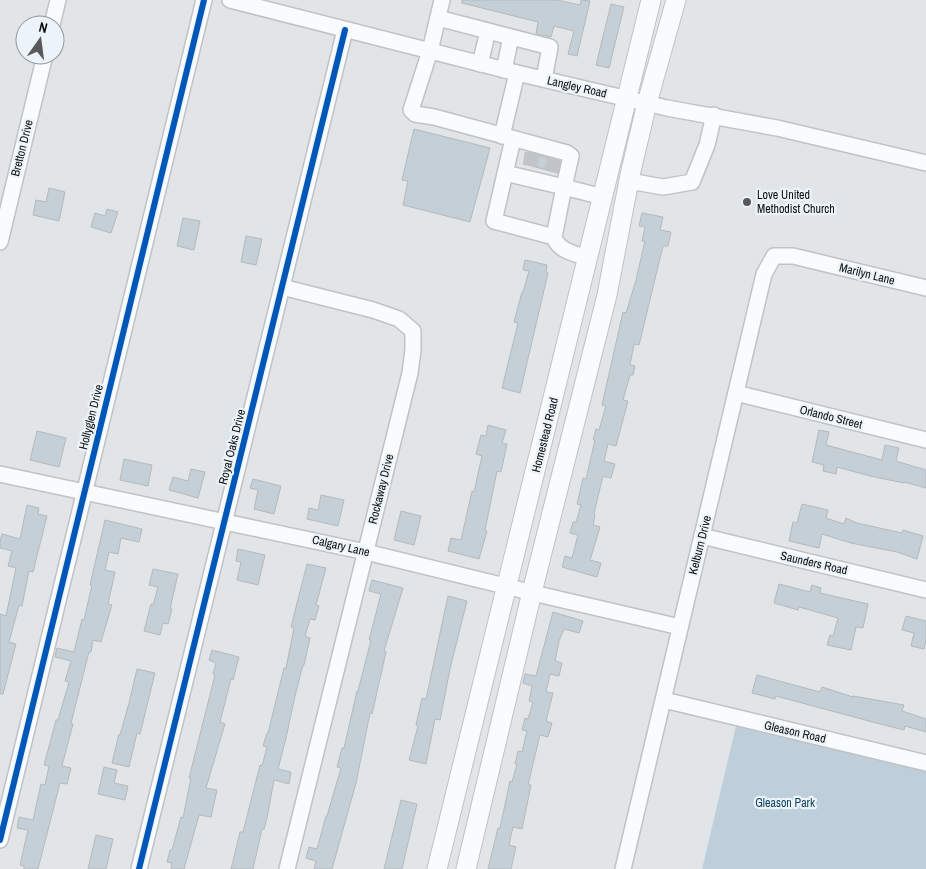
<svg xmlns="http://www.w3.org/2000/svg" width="926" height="869" font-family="'Archivo Narrow',sans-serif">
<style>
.green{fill:#becfdb}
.building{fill:#c5cfd7;stroke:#b6b9bb}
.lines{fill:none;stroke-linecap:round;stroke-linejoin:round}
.minor-tunnel{stroke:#c1c5c8;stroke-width:15;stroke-dasharray:15 8;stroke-linecap:butt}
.minor-casing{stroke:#c0c2c4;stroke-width:18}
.major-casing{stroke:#c0c2c4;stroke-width:21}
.minor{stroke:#fafbfc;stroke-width:15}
.major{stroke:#fafbfc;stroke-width:19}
.cycleway-casing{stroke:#ecf3f9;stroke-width:9}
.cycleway{stroke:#0057b8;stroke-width:6}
.poi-dot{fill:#57595c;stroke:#ecf3f9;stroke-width:2}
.labels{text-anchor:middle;stroke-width:4.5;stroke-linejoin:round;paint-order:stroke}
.street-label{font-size:12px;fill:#0c0e10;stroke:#ecf3f9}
.poi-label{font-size:12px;fill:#0c0e10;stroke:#ecf3f9;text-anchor:start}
.park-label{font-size:12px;fill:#0e4361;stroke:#ecf3f9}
</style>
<rect width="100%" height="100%" fill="#e1e5e8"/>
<polygon class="green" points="736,726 926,771 926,869 702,869"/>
<g class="building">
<polygon points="462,0 557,0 580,5 581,0 590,1 577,56 568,54 574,31 554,26 551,37 536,34 538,22 462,3"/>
<polygon points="611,4 624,7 609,68 596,65"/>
<polygon points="414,129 490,148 470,222 403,205 408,181 402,180"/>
<polygon points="527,152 560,161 558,173 524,164"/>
<polygon points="49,188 65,192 59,221 33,215 36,200 46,202"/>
<polygon points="107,209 118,212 111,233 91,227 95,213 105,216"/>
<polygon points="642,213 663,217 660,230 671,232 668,246 663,246 639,345 634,344 630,365 635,366 633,375 630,375 623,400 628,401 616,446 608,444 604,461 615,464 611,478 603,476 594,513 595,514 593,525 600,527 590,560 601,563 597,577 562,567 565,556 572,558 578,535 570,533 573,522 576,522 581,505 577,504 583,478 586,479 595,440 593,440 596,429 599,430 606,406 602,405 623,312 626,313 636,280 645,241 642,241 645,227 639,226"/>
<polygon points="183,218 200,221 194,250 177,246"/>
<polygon points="246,236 262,239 256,265 241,262"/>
<polygon points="525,260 547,265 546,272 548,273 520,393 502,388 518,323 514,322 522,292 523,292 529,271 523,270"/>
<polygon points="488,425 506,430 502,443 507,444 501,472 497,471 485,530 487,531 479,559 448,551 451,538 461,540 472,491 474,492 482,456 476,454 481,435 486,436"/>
<polygon points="819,430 829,432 826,445 882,460 885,445 899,448 896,461 926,470 926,488 904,482 904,483 870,476 837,467 836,474 823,471 824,465 812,462"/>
<polygon points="37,431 66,438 59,467 30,460"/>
<polygon points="124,459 152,465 148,486 120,480"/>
<polygon points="191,469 205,472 198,498 169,490 173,477 188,481"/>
<polygon points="253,479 281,486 274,514 254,509 258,490 250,488"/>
<polygon points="321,495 344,500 338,526 307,519 309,508 318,510"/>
<polygon points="802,504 828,510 826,518 844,524 846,518 857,523 902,533 903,530 923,536 917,559 897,552 851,543 822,534 819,548 789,541 793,522 797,523"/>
<polygon points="27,505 39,508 38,514 47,516 33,572 29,571 22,606 19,605 9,642 16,644 3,694 0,694 0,614 6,616 16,568 8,566 12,551 0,548 0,541 2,534 20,539"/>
<polygon points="401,511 421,516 414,545 394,540"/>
<polygon points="105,520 142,529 139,542 121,538 118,554 109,552 105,570 115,572 108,604 112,605 101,642 93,640 91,652 89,652 71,723 73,724 62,766 71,768 67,784 60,783 38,869 24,869 24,866 20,865 28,830 17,828 19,817 33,820 41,784 45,785 49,766 44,765 56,720 58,720 69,682 65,681 71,661 55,657 57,648 74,652 82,619 84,620 92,585 90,585"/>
<polygon points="238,549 265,555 258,585 237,580 241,562 236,561"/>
<polygon points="307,564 326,568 316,605 319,606 315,620 310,619 305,636 310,638 304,665 303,665 295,696 286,738 278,769 291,772 289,784 274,780 267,818 264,829 262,829 253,869 231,869 240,832 243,832 260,765 262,766 267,747 263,746 267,733 268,733 284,668 286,668 294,628 291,627"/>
<polygon points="153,569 178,574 170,609 172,609 168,624 163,623 160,635 144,631 151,604 153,605 158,587 149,585"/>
<polygon points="372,580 403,588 384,651 386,652 372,714 370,713 356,783 332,869 314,869 316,861 306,858 309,847 317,849 326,816 327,816 341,768 337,767 342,748 344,748 357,691 358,691 371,640 369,640 381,594 369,591"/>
<polygon points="779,584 810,592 812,585 821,588 820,593 868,604 863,628 856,627 851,650 827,645 830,635 833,636 838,618 799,607 798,610 774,603"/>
<polygon points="448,596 467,601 450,669 440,720 435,719 426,764 409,760 418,726 416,725 422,698 426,699"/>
<polygon points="553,612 583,621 579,633 564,629 559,641 555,661 562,663 559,676 550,674 546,692 553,693 546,721 552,723 548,737 540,735 528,785 531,785 522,829 513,827 509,845 516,847 511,869 488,869 498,828 500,828 510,781 512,782 517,764 515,764 518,751 522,752 527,731 522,730 525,718 528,719 533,702 529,701 532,686 523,683 525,674 536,676"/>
<polygon points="906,616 926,621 926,640 924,649 911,646 914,633 902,630"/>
<polygon points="212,650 239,657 233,680 231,679 220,722 225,724 206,788 217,790 211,817 199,815 184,869 171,869 172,863 167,862 170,850 172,850 181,817 183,818 191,778 189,778 215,675 213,674 216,663 209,660"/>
<polygon points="137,669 155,673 140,734 137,733 129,767 112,763 119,734 120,735 129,703"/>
<polygon points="757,675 820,692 822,687 853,697 853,696 904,705 902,711 926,719 926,732 905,726 904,730 880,724 776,696 775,699 752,693"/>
<polygon points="104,767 117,770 114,783 128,786 125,800 98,794"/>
<polygon points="401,800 417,804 402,869 384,869"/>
<polygon points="96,835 113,839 106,869 88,869"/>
</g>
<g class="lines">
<g class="minor-tunnel">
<polyline points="530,166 532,153"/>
<polyline points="552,171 555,159"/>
</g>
<g class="minor-casing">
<g id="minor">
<polyline points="230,0 517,73 667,108 777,128 926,163"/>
<polyline points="442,0 430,51 411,110 415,114 434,117 567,153 571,156 564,187 603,197"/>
<polyline points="438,18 550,47 544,79"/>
<polyline points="52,25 58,0"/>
<polyline points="480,64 488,31"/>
<polyline points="504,70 511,37"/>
<polyline points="502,136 517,73"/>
<polyline points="513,139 494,221 554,237"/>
<path d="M505 173 564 187 554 237C558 251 576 254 588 258"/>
<polyline points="629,181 663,187 692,182 707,145 714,115"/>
<polyline points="0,242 45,55"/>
<polyline points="282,287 373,310 399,319 413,331 413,350 410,373 287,869"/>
<polyline points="736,393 926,440"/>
<polyline points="0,474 366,552 550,597 680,627"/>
<polyline points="702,536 926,590"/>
<polyline points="664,700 926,763"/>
<polyline points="0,840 204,0"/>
<polyline points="139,869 345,30"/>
<polyline points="623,869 764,274 774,256 793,256 926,288"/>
</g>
</g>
<g class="major-casing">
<g id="major">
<polyline points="437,869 651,0"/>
<polyline points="466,869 532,592 607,295 630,175 647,103 676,0"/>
</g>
</g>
<use href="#minor" class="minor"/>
<use href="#major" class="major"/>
<g class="cycleway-casing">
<g id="cycleway">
<polyline points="0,840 204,0"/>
<polyline points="139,869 345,30"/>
</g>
</g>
<use href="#cycleway" class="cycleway"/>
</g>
<circle class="poi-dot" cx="747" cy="202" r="5"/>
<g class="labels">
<g class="street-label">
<text transform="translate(577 87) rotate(13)" y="4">Langley Road</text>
<text transform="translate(22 148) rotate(-76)" y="4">Bretton Drive</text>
<text transform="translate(867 274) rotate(14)" y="4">Marilyn Lane</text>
<text transform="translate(91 417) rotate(-76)" y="4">Hollyglen Drive</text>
<text transform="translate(831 417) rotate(14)" y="4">Orlando Street</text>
<text transform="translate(545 435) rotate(-76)" y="4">Homestead Road</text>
<text transform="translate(232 447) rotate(-76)" y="4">Royal Oaks Drive</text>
<text transform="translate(381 489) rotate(-76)" y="4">Rockaway Drive</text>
<text transform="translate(700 545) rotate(-76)" y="4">Kelburn Drive</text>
<text transform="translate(341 546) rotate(13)" y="4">Calgary Lane</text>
<text transform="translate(814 563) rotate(13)" y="4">Saunders Road</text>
<text transform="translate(795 732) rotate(13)" y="4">Gleason Road</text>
</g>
<g class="poi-label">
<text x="757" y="199">Love United<tspan x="757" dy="14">Methodist Church</tspan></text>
</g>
<g class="park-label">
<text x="785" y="807">Gleason Park</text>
</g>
</g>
<g transform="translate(40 40) rotate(14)"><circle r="24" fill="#ecf3f9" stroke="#92979c"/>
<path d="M0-4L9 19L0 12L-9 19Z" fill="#57595c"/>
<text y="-8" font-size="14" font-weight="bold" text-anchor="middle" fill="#0c0e10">N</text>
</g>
</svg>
